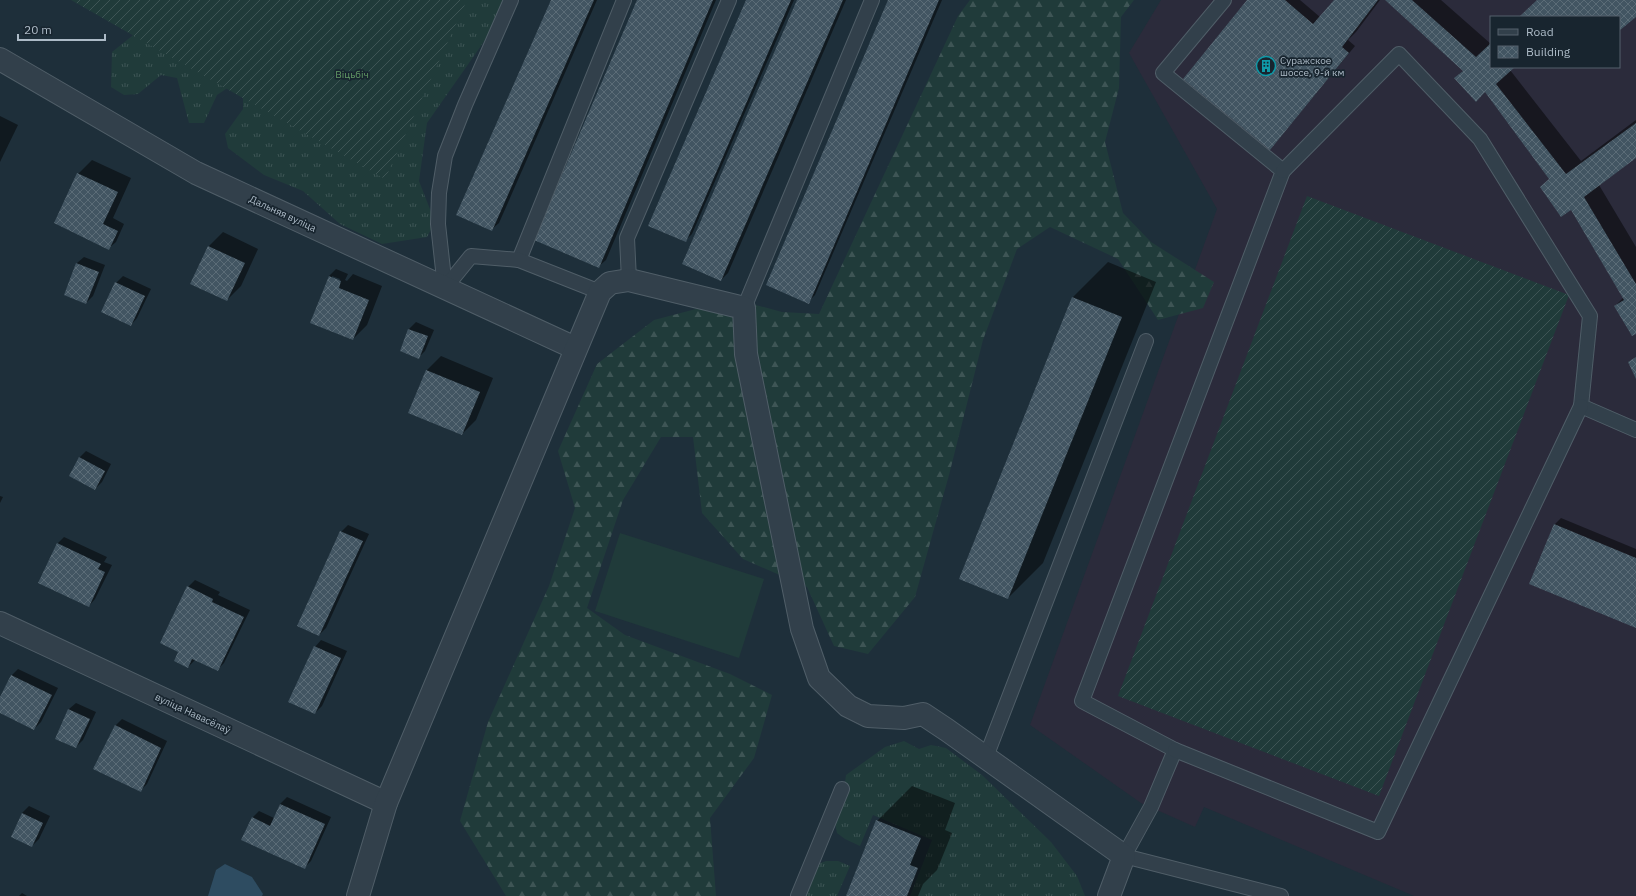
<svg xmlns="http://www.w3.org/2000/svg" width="1636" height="896" font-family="'IBM Plex Sans',sans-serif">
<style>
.medical{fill:#2b2b3b;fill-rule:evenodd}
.grass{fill:url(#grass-tufts)}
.forest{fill:url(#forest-firs)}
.garden{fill:url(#garden-furrows)}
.pitch{fill:#203b3a}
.water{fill:#2e4c61}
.shadow{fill:#0007;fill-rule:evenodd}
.building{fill:url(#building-cross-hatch)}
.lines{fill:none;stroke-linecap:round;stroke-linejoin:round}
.service-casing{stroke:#505e68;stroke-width:16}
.minor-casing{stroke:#505e68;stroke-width:24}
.service{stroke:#32404b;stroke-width:14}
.minor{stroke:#32404b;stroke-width:22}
.labels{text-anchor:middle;stroke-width:3.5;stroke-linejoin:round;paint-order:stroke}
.poi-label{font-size:10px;fill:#adbbc7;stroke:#18252f;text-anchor:start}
.park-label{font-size:10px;fill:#629a65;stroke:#18252f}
.street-label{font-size:10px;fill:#adbbc7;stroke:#18252f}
</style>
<defs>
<pattern id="grass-tufts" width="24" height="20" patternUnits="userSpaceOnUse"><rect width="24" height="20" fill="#203b3a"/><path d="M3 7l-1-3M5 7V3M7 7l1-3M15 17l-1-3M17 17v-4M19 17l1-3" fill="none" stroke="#3e5555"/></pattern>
<pattern id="forest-firs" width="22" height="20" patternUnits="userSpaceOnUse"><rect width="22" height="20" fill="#203b3a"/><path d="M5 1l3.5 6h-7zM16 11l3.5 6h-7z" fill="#3e5555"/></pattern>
<pattern id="garden-furrows" width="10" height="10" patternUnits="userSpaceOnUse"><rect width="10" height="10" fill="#203b3a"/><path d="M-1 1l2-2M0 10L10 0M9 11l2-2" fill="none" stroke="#3e5555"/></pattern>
<pattern id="building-cross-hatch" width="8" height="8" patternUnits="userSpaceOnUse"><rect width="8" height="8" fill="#425562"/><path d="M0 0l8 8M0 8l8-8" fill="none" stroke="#5b6c77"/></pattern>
</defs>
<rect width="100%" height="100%" fill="#1e2f3a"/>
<path class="medical" d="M1161 0H1636V896H1414L1204 807 1195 827 1141 803 1030 725 1217 209 1129 53ZM1491 17H1619V67H1491Z"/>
<g class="grass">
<polygon points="177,0 505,0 497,23 427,123 419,181 435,222 427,237 382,244 340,224 303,191 264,175 228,148 225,134 243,109 243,95 229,87 217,95 204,123 189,123 177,78 161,75 138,94 124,95 111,87 112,52"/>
<polygon points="904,741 919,749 931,745 946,748 982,775 1051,842 1077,876 1085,896 910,896 932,840 873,815 860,846 845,839 837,833 834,819 843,797 846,775 885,747"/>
<polygon points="826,861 838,861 850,866 837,896 806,896 807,885 815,865"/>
</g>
<polygon class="forest" points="970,0 1134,0 1121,17 1119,88 1105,142 1123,213 1151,242 1214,282 1203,308 1158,320 1118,259 1050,227 1017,249 983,340 949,475 915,597 868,654 834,646 807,587 743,559 702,513 693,437 661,437 623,500 587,608 625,635 730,674 772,695 754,758 710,818 716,896 506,896 460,821 488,722 549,586 575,508 558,451 597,364 654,320 734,299 782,312 819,314 958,16"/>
<g class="garden">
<polygon points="71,0 467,0 385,179"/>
<polygon points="1307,196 1569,295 1379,796 1118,696"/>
</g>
<polygon class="pitch" points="620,533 764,579 739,658 595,611"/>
<polygon class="water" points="225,864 252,877 263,894 262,896 208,896 216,870"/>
<g class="shadow">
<polygon points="552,0 597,0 499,223 492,229"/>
<polygon points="638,0 716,0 606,260 599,266"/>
<polygon points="747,0 794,0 692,234 685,241"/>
<polygon points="799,0 846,0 728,273 721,280"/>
<polygon points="889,0 942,0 815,295 808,302"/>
<polygon points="1249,0 1300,0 1320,17 1335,0 1380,0 1356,32 1348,40 1355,46 1276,142"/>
<polygon points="1387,0 1441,0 1491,44 1491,67 1513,67 1510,70 1581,161 1636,120 1636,157 1599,185 1636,247 1636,333 1615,306 1624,297 1571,208 1486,91 1455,78 1464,70"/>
<polygon points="0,116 18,125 0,162"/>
<polygon points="92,160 131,178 113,218 124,224 116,242 109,248 78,174"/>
<polygon points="223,232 258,249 241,286 227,300 192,284 209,246"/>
<polygon points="84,257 105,265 93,296 86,303 65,295 77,263"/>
<polygon points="1108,262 1156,282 1043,563 1008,598 960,578 1073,297"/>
<path d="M336 269 348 274 345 280 347 281 353 274 382 286 367 325 353 339 329 276ZM332 276 340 279 339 281 332 278Z"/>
<polygon points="123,276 151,289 137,318 131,325 116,283"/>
<polygon points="416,322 434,330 425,351 418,358 401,351 409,329"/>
<polygon points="441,356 493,378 476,420 462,434 409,412 427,370"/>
<polygon points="86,451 111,464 102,482 95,489 79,458"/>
<polygon points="0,496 3,497 0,503"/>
<polygon points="1561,518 1636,549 1636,627 1554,525"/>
<polygon points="348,525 369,534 326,628 319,635 341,532"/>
<polygon points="64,537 107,557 104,562 112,565 95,599 89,606 57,544"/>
<polygon points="195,580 220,592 218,595 250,610 224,663 217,670 195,660 188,667 180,651 188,587"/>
<polygon points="321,640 347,651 322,706 315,713 315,647"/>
<polygon points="18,669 58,688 41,722 34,729 0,712 0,699 11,676"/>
<polygon points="76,703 96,712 83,740 76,747 56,738 69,709"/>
<polygon points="122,719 167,741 147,784 141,790 115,726"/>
<polygon points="912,786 955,803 945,830 952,833 937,870 923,884 918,896 847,896 877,821"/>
<polygon points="287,797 331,817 311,861 304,868 252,818 259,811 274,818 280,804"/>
<polygon points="29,806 50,816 39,839 32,846 22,813"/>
<polygon points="22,893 27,896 19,896"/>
</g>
<g class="building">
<polygon points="551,0 594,0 492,231 456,215"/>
<polygon points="637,0 713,0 599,268 534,240"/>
<polygon points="746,0 791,0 686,242 648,226"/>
<polygon points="797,0 843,0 721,281 682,264"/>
<polygon points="888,0 939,0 809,304 766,285"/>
<polygon points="1247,0 1285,0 1313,24 1334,0 1378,0 1342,47 1349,53 1270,150 1183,79"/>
<polygon points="1385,0 1412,0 1476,57 1491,43 1491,67 1515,67 1496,84 1566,174 1636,123 1636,158 1584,197 1636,284 1636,334 1632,336 1614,306 1624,300 1571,210 1561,217 1540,187 1549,179 1485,92 1476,102 1454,78 1463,71"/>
<polygon points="1537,0 1636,0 1636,17 1619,31 1619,17 1519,17"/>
<polygon points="77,173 118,192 103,224 118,231 109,250 54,223"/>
<polygon points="208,246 245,263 227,301 190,284"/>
<polygon points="76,263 99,272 86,304 64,295"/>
<polygon points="329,276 341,281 339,288 369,300 353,340 310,323"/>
<polygon points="115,282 145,296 131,326 101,312"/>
<polygon points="1072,297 1122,317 1008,599 959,579"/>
<polygon points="408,329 428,336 419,359 400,351"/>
<polygon points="1636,357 1636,379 1628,362"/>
<polygon points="426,370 480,392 462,435 408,413"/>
<polygon points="79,457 105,471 95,490 69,476"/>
<polygon points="1554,524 1636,558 1636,628 1529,584"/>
<polygon points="340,531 363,541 319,636 297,626"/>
<polygon points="57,543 101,564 98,569 105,572 89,607 38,583"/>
<polygon points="187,586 213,599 212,602 244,617 218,671 192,659 188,668 174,661 178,652 160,643"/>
<polygon points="314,646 341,658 315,714 288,702"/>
<polygon points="11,675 52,695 34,730 0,713 0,697"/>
<polygon points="68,709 90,719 76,748 55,739"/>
<polygon points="115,725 161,748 141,792 93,769"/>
<polygon points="280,804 325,824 305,869 241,840 252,817 270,826"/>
<polygon points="22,813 43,823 32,847 11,837"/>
<polygon points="876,820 921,838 910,865 918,868 907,896 846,896"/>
</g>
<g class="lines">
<g class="service-casing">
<g id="service">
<polyline points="1224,0 1163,73 1283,171 1082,701 1175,750 1151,807 1124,856 1281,896"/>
<polyline points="1283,171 1399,54 1480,139 1590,316 1581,406 1636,430"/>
<polyline points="519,260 624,0"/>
<polyline points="629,280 627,238 729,0"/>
<polyline points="445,288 438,224 439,193 445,156 465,105 511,0"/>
<polyline points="445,288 471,256 519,260 600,292"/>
<polyline points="744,308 872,0"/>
<polyline points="1175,750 1378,832 1581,406"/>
<polyline points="986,757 1146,341"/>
<polyline points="798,896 842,789"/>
</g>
</g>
<g class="minor-casing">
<g id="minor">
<polyline points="0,59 196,173 575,348"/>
<polyline points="0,623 386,803"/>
<polyline points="358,896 386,803 600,292 610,283 629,280 744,308 746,354 802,629 819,678 848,706 868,716 904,718 923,714 947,730 1124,856 1109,896"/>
</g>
</g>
<use href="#service" class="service"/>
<use href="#minor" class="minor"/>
</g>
<defs>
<g id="building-ring" transform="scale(1)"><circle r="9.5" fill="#18252f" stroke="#0f9aa8" stroke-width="1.5"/><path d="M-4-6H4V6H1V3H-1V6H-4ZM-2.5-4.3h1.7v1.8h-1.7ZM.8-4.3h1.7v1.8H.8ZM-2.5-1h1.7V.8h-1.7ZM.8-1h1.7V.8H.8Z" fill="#0f9aa8"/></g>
</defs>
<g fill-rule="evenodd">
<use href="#building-ring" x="1266" y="66"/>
</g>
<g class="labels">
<g class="poi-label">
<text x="1280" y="64">Суражское<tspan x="1280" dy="12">шоссе, 9-й км</tspan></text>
</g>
<g class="park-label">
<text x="352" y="78">Віцьбіч</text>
</g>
<g class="street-label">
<text transform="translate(283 213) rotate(25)" y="4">Дальняя вуліца</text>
<text transform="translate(193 713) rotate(25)" y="4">вуліца Навасёлаў</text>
</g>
</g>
<rect x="1490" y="16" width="130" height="52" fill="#18252f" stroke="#54616c"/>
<rect x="1498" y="29" width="20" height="6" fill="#32404b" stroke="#54616c"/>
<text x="1526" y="36" font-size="12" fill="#adbbc7">Road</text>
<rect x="1498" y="46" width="20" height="12" fill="url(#building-cross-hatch)" stroke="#54616c"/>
<text x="1526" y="56" font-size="12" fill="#adbbc7">Building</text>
<path d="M18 34v6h87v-6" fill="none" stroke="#adbbc7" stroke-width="2"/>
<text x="24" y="34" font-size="12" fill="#adbbc7" stroke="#18252f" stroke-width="3" paint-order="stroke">20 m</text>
</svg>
